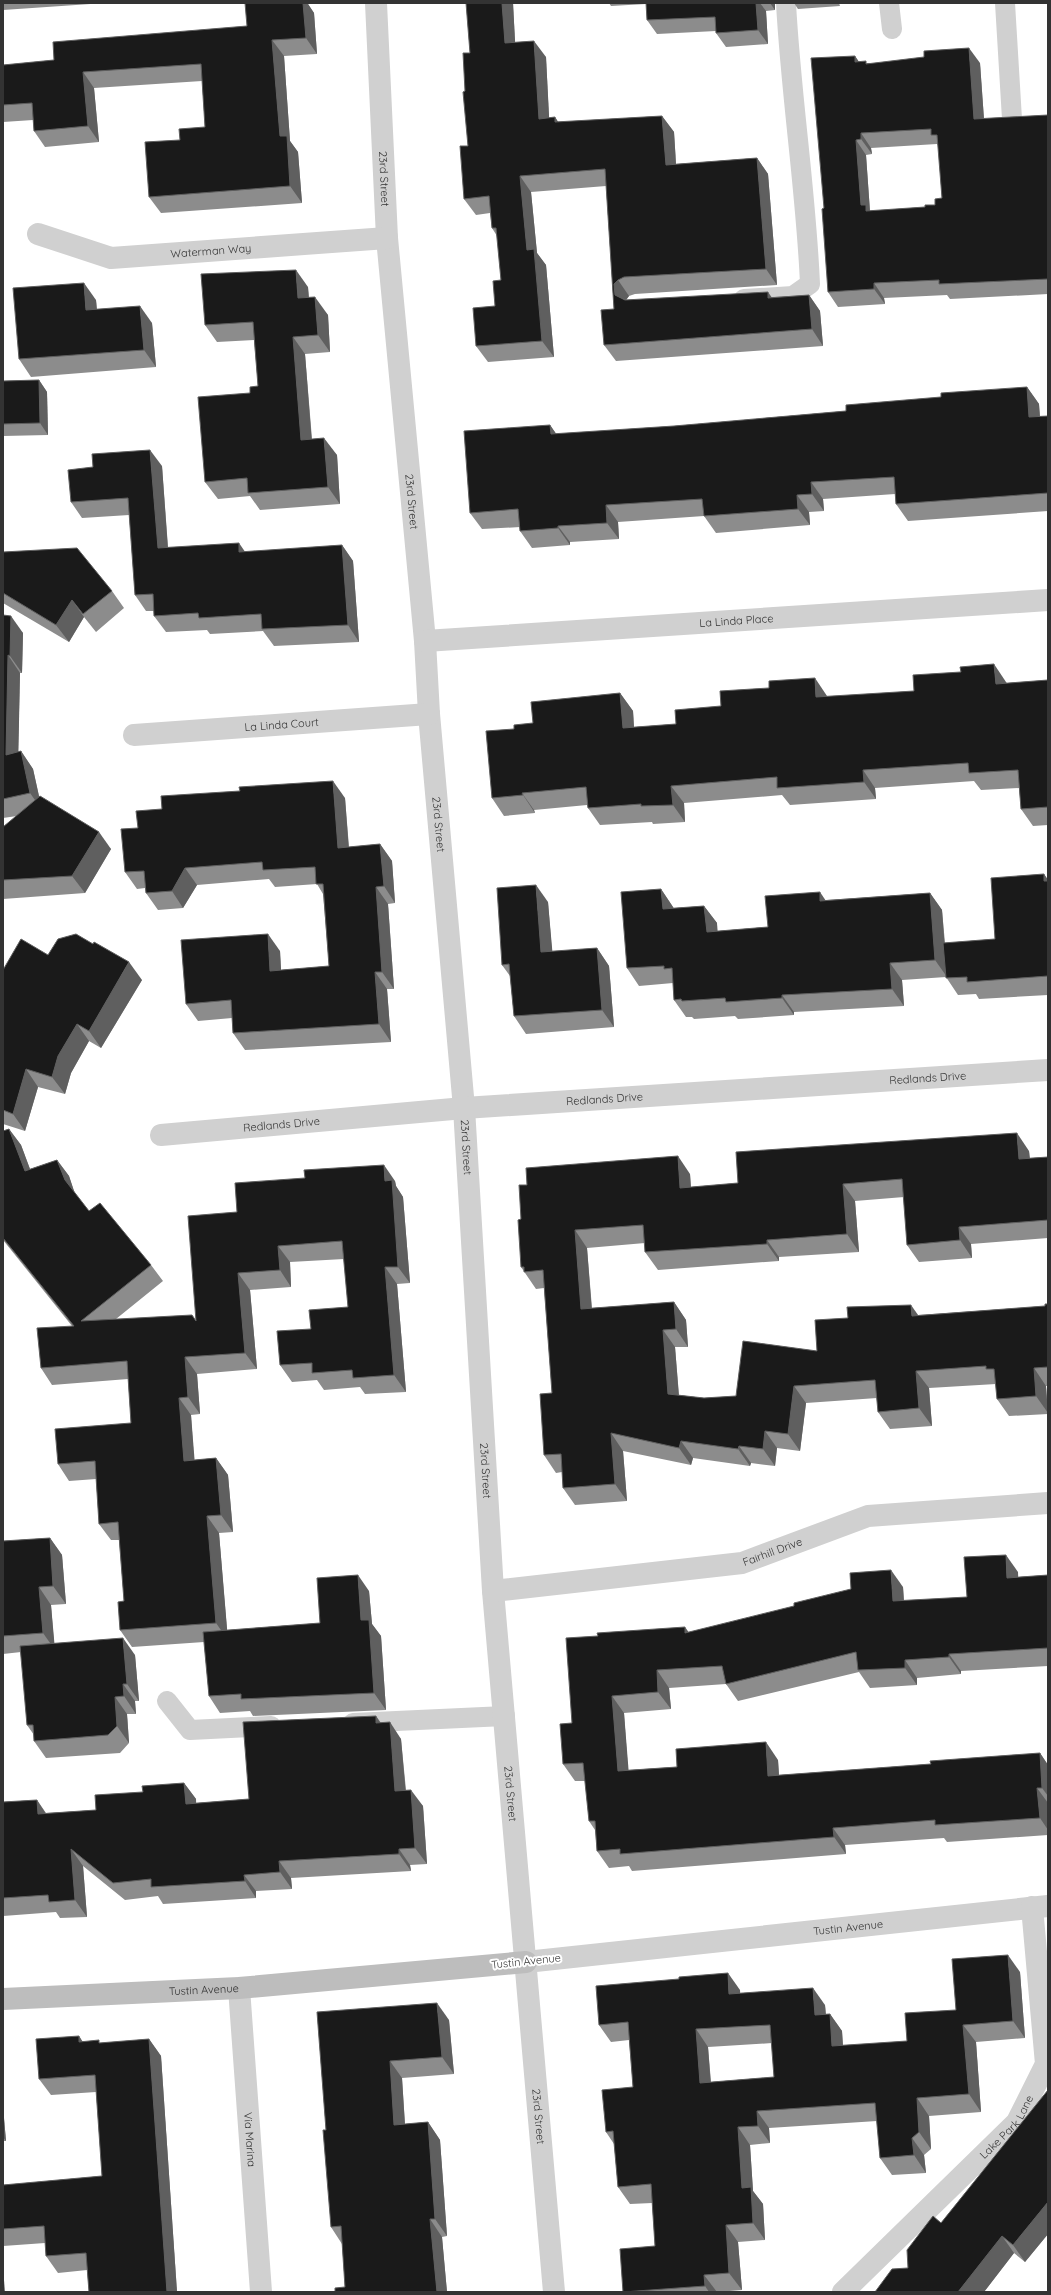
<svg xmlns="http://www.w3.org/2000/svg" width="1051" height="2295" font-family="Quicksand,sans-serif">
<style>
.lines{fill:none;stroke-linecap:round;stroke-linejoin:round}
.lane{stroke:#d0d0d0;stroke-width:20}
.street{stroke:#d0d0d0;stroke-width:22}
.secondary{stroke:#bdbdbd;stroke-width:22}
.wall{fill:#8c8c8c;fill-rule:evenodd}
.shaded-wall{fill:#5f5f5f}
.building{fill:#1a1a1a;stroke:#5f5f5f;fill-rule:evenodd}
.labels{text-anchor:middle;stroke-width:4;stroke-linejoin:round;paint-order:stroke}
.street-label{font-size:11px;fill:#333;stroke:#fff}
</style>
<rect width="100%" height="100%" fill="#fff"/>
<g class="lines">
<g class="lane">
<polyline points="889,3 892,29"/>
<polyline points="1005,3 1012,119"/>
<path d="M744 299 793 296 810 284C806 190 791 97 786 3"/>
<polyline points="167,1701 190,1730 271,1726"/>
<polyline points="353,1723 505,1716"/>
</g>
<g class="street">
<path id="s1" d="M376 3 387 238 425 641 429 714 464 1108 493 1591 554 2292"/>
<path id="s2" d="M38 234 111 258 387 238"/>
<path id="s3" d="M425 641 1048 600"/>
<path id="s4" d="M134 735 429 714"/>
<path id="s5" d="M161 1135 464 1108 1048 1070"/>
<path id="s6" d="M493 1591 742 1563 868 1516 1048 1503"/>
<path id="s7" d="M526 1962 1048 1906"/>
<path id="s8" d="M239 1988 261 2292"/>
<path id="s9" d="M843 2292 1017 2122 1046 2064 1032 1907"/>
</g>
<path class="secondary" id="s10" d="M3 1999 239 1988 526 1962"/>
</g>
<g class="wall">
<polygon points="3,3 105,3 3,10"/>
<polygon points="466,3 513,3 515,43 546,57 549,118 555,117 558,122 662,116 674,132 676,164 757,158 768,174 777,285 635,294 629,296 626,300 772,297 809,295 820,311 823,346 616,361 604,345 614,309 606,186 531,192 537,253 546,265 554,357 488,362 476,346 495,306 501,280 497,236 492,228 490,213 476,215 464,199 468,146 465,91 470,53"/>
<polygon points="609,3 775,3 775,10 766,11 768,44 726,47 716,33 716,31 657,34 647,20 646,4 611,6"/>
<polygon points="794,3 839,3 840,6 798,9"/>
<polygon points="308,4 314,13 317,54 284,56 290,141 298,152 302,203 161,213 149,197 180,140 205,127 202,81 94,88 99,142 45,147 34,131 33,120 3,122 3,65 54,60 247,26"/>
<path d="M855 56 859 62 867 63H980L984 119 1048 115V294L950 299 947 295 884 298 885 304 838 307 828 292 824 208ZM937 144 938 145 942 198 935 205 925 207 870 211 866 155 872 154 871 148Z"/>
<polygon points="308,287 309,298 328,315 330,352 305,354 312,439 337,455 340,504 260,510 250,496 218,499 205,482 250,393 258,386 254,340 217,342 205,325"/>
<polygon points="96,300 97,309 152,323 156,367 31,377 19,359"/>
<polygon points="39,380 47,392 48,435 3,436 3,381"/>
<polygon points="1027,387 1039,404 1040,416 1048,416 1048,511 908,521 896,504 895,494 823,499 824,511 809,512 810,525 716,533 704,516 618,522 619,539 570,542 570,545 532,548 520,531 520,527 482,529 470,513 550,425 556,434 674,426 846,411 941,397"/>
<polygon points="162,466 168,547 245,552 342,545 353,561 359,642 274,646 263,631 210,634 207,630 166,632 154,616 154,611 146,611 135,595 129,515 82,518 71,502"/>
<polygon points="3,552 112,591 124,608 96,632 84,617 69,642 3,603"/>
<polygon points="3,615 23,633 22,673 20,673 18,752 21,751 33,769 39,796 111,849 85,893 3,899 3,827 17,816 3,818"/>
<polygon points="1048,680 1048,825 1033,826 1021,809 1019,788 981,790 974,781 875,788 876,799 790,805 782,795 684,803 685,822 653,824 652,822 600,825 588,808 587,805 534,810 535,813 504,816 492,798 514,729 533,723 620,693 633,711 634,727 676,724 721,706 827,696 827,697 914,691 1006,682 1007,683"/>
<polygon points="345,798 349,847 380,844 392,861 395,903 388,904 394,989 387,989 391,1042 245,1050 233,1033 232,1018 198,1021 186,1004 280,951 281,970 329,966 323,894 317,884 275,887 269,879 197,885 183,908 158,910 146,893 145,888 137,889 125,872 138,828"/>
<polygon points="1044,874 1048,880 1048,995 979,999 976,994 958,995 946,977 902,980 904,1006 794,1012 794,1015 738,1019 735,1016 694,1019 692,1017 686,1017 674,1000 673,983 639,986 627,968 661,889 673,907 674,908 704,906 717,923 717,931 768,927 826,900 930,893 942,910 945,943 995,939"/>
<polygon points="548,902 552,952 597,948 609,966 614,1027 526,1034 514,1016 510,976 502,965"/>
<polygon points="48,955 142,980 101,1048 89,1041 71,1073 65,1094 38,1087 25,1131 3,1124 3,970"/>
<polygon points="9,1129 21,1145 30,1169 57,1160 69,1176 75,1194 89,1211 151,1265 163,1281 116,1319 196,1321 237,1212 395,1181 396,1186 403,1197 410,1283 397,1284 406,1392 365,1394 360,1387 324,1390 317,1380 292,1382 280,1365 311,1329 348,1307 344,1259 290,1262 291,1287 250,1290 257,1369 197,1374 200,1414 191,1415 194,1460 216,1458 228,1475 233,1532 219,1533 227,1630 320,1623 369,1591 372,1624 381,1636 386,1710 253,1716 250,1711 220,1713 209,1696 204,1642 132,1647 120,1630 124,1601 119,1540 111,1540 99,1524 96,1479 69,1481 58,1464 131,1423 128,1379 52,1385 41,1368 72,1326 3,1240 3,1131"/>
<polygon points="1029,1151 1030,1158 1048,1157 1048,1238 971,1244 972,1258 919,1262 907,1245 904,1197 855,1201 859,1252 779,1257 779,1261 658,1270 645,1252 645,1243 587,1248 592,1308 674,1302 686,1320 688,1347 675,1347 679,1395 704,1398 736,1396 817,1351 918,1315 1045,1306 1048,1304 1048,1386 1046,1386 1048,1414 1009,1416 997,1399 996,1384 929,1388 932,1426 890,1429 878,1412 877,1398 806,1403 800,1451 777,1448 775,1466 751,1463 750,1466 693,1458 691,1465 623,1451 627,1501 575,1505 563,1488 562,1472 556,1473 544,1455 552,1393 544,1288 536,1289 521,1267 521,1219 527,1185 690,1174 691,1187 738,1183"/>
<polygon points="50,1538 62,1555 66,1604 51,1605 54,1643 135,1655 139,1701 135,1701 136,1714 127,1714 129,1743 120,1753 46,1758 34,1741 34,1735 27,1725 21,1652 3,1654 3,1541"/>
<polygon points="1018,1572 1018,1577 1048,1575 1048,1666 961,1671 961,1674 917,1678 917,1685 870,1688 859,1672 738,1701 726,1684 669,1688 671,1709 624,1713 628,1770 778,1760 779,1775 931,1764 1040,1753 1048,1765 1048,1835 947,1842 944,1838 845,1845 846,1854 632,1871 629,1866 609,1868 597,1851 595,1830 589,1821 585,1781 575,1781 563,1764 572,1723 598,1636 689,1632 903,1587 904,1601 967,1597"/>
<polygon points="376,1716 381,1723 401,1739 406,1790 423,1806 427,1864 410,1865 411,1871 291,1878 292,1889 256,1891 256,1898 163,1904 158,1896 125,1900 83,1866 87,1917 60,1918 56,1912 3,1916 3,1802 37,1800 46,1813 96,1810 143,1792 184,1783 196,1799 196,1803 249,1799"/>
<path d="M1020 1972 1025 2038 976 2042 981 2112 929 2116 931 2149 924 2155 926 2173 892 2175 880 2158 877 2121 769 2128 770 2143 750 2145 753 2191 763 2204 765 2240 738 2242 742 2290 717 2292H623L655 2246 652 2203 630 2204 618 2187 614 2144 606 2132 633 2087 629 2040 611 2042 599 2025 740 1990V1993L825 2005 826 2014H830L842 2031 843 2046 907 2041 956 2010ZM772 2043 774 2077 711 2082 708 2047Z"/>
<polygon points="317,2012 449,2020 454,2074 402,2078 405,2124 428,2122 440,2140 447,2236 442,2237 447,2292 335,2292 345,2287 342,2244 331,2227 326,2130"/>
<polygon points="79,2036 82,2041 101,2043 149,2039 161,2056 177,2292 89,2292 87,2270 58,2273 46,2256 45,2243 3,2246 3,2185 102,2176 96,2092 51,2095 39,2079"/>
<polygon points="1048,2090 1048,2234 1025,2262 1014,2253 984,2292 875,2292 908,2268 941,2223"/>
<polygon points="3,2107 6,2141 3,2141"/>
</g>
<g class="shaded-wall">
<polygon points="301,3 308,3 308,4 314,13 317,54 306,38"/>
<polygon points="502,3 513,3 516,59 505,43"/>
<polygon points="756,3 760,3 766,11 768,44 758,30"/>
<polygon points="770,3 775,3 775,10"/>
<polygon points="272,40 284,56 290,141 298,152 302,203 290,186 280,136"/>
<polygon points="534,41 546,57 550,135 539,119"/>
<polygon points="969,48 980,63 985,134 974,119"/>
<polygon points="855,56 865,71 855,62"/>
<polygon points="83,72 94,88 99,142 88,126"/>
<polygon points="662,116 674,132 677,181 666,165"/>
<polygon points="555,117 566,134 555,122"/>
<polygon points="861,133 871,148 872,154 861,139"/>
<polygon points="856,140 866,155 870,212 877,226 861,205"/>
<polygon points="757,158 768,174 777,285 766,269"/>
<polygon points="520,176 531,192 537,253 546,265 554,357 542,341 527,250"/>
<polygon points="296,270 308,287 310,316 298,298"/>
<polygon points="618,280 629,296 626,300 615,295 614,284"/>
<polygon points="84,283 96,300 98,327 86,310"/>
<polygon points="874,283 884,298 885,304 874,289"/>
<polygon points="768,292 779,308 768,298"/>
<polygon points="809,295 820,311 823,346 812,329"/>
<polygon points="315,297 328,315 330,352 318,335"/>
<polygon points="140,306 152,323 156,367 144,350"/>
<polygon points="293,337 305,354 313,457 301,440"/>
<polygon points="39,380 47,392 48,435 40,423"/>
<polygon points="1027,387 1039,404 1041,434 1029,417"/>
<polygon points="550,425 562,442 551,434"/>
<polygon points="324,438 337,455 340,504 328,487"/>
<polygon points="150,450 162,466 169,564 158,548"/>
<polygon points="811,482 823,499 824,511 812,494"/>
<polygon points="797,495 809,512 810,525 798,509"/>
<polygon points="606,505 618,522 619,539 607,523"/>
<polygon points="558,526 570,542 570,545 558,528"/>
<polygon points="239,543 250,559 239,552"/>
<polygon points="342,545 353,561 359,642 348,625"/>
<polygon points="72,600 84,617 69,642 56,625"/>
<polygon points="11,616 23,633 22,673 10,656"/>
<polygon points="8,655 20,673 18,772 6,755"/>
<polygon points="994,664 1006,682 1008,701 996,684"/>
<polygon points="815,678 827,696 829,715 816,697"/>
<polygon points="620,693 633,711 635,745 623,728"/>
<polygon points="21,751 33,769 42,810 30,793"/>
<polygon points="863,770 875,788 876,799 864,782"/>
<polygon points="333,781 345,798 350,865 338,848"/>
<polygon points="671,786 684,803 685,822 673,805"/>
<polygon points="522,793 534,810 535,813 523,795"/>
<polygon points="99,832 111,849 85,893 72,876"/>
<polygon points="380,844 392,861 395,903 384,886"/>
<polygon points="185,868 197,885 183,908 172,891"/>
<polygon points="1044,874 1048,880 1048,887 1044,881"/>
<polygon points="536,885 548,902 554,970 541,952"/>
<polygon points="376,887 388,904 394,989 382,972"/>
<polygon points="661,889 673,907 675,926 663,909"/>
<polygon points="820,892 832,910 820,901"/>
<polygon points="930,893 942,910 947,977 935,960"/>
<polygon points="704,906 717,923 719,949 707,932"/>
<polygon points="268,934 280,951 282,988 270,971"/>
<polygon points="597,948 609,966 614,1027 602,1010"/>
<polygon points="129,962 142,980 101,1048 89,1031"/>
<polygon points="890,963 902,980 904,1006 892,989"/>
<polygon points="375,972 387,989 391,1042 379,1024"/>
<polygon points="782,995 794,1012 794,1015 782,998"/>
<polygon points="77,1024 89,1041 71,1073 65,1094 52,1077 58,1056"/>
<polygon points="26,1069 38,1087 25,1131 13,1114"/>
<polygon points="9,1129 21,1145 37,1188 25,1171"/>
<polygon points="1017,1133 1029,1151 1031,1176 1019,1159"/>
<polygon points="678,1156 690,1174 692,1205 680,1188"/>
<polygon points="57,1160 69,1176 76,1197 65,1180"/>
<polygon points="384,1165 395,1181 396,1186 403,1197 410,1283 398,1267 385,1181"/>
<polygon points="843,1184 855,1201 859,1252 847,1234"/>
<polygon points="959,1227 971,1244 972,1258 960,1240"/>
<polygon points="575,1230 587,1248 593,1326 581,1309"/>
<polygon points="767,1240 779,1257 779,1261 767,1244"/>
<polygon points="278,1246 290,1262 291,1287 280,1270"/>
<polygon points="385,1267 397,1284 406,1392 394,1375"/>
<polygon points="238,1273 250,1290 257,1369 245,1353"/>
<polygon points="674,1302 686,1320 688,1347 676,1329"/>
<polygon points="911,1305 923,1322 912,1316"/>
<polygon points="663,1330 675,1347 680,1411 668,1394"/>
<polygon points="185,1357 197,1374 200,1414 188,1397"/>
<polygon points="1034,1368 1046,1386 1048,1413 1036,1396"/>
<polygon points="916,1371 929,1388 932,1426 919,1408"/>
<polygon points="794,1386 806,1403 800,1451 788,1434"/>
<polygon points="179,1398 191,1415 196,1478 184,1461"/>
<polygon points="765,1431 777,1448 775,1466 763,1449"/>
<polygon points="611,1433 623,1451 627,1501 615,1484"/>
<polygon points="681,1441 693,1458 691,1465 679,1448"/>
<polygon points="739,1446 751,1463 750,1466 738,1449"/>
<polygon points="216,1458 228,1475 233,1532 221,1515"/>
<polygon points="207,1516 219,1533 228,1640 216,1623"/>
<polygon points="50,1538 62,1555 66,1604 53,1586"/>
<polygon points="1006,1555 1018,1572 1019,1595 1007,1578"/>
<polygon points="891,1570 903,1587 905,1618 893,1601"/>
<polygon points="358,1575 369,1591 372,1624 381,1636 386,1710 374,1693 361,1620"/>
<polygon points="39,1587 51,1605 55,1650 43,1633"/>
<polygon points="685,1627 697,1644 685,1633"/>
<polygon points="123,1638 135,1655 139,1701 127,1684"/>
<polygon points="949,1654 961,1671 961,1674 949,1657"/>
<polygon points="905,1660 917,1678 917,1685 905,1668"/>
<polygon points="657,1670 669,1688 671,1709 658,1692"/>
<polygon points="123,1684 135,1701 136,1714 124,1696"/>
<polygon points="612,1696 624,1713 630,1788 618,1771"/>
<polygon points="115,1697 127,1714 129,1743 117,1726"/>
<polygon points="376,1716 387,1733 376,1723"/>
<polygon points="390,1722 401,1739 407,1807 395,1791"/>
<polygon points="766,1742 778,1760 780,1793 768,1776"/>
<polygon points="1040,1753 1048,1765 1048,1796 1042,1788"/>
<polygon points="184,1783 196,1799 197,1821 186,1804"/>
<polygon points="1037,1788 1048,1803 1048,1830 1040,1818"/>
<polygon points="411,1790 423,1806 427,1864 415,1848"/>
<polygon points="37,1800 48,1817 38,1814"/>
<polygon points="833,1828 845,1845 846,1854 834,1837"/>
<polygon points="71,1849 83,1866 87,1917 75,1900"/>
<polygon points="399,1849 410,1865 411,1871 399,1854"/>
<polygon points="279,1861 291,1878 292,1889 280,1872"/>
<polygon points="244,1875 256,1891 256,1898 245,1881"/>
<polygon points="1008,1955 1020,1972 1025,2038 1013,2021"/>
<polygon points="728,1973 740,1990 741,2011 729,1994"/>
<polygon points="813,1988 825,2005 827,2032 815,2015"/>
<polygon points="437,2003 449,2020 454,2074 442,2057"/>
<polygon points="830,2014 842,2031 844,2064 832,2046"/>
<polygon points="963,2025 976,2042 981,2112 969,2094"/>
<polygon points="696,2029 708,2047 712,2100 700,2083"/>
<polygon points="79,2036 90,2053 79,2042"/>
<polygon points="149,2039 161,2056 177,2292 167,2292"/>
<polygon points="390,2061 402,2078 406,2142 394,2125"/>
<polygon points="917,2098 929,2116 931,2149 919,2132"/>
<polygon points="3,2107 6,2141 3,2137"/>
<polygon points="757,2111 769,2128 770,2143 758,2126"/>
<polygon points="428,2122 440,2140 447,2236 435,2219"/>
<polygon points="738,2127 750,2145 753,2191 763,2204 765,2240 753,2223 742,2188"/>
<polygon points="912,2138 924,2155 926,2173 914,2155"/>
<polygon points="1048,2202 1048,2234 1025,2262 1013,2245"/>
<polygon points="430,2219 442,2237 447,2292 437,2292"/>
<polygon points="726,2225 738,2242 742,2290 729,2273"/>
<polygon points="1002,2236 1014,2253 984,2292 958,2292"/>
<polygon points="3,2268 5,2292 3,2292"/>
<polygon points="704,2275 717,2292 709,2292 705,2286"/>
</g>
<g class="building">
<polygon points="245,3 303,3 306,38 272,40 280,136 287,136 290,186 149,197 145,142 180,140 179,129 205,127 201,64 83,72 88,126 34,131 32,103 3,105 3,65 54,60 53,42 247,26"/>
<polygon points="466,3 502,3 505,43 534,41 539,119 555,117 555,122 662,116 666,165 757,158 766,269 624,277 618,280 614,284 615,295 625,300 768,292 768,298 809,295 812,329 604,345 601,310 614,309 605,169 520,176 527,250 534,249 542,341 476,346 473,308 495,306 493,281 501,280 496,228 492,228 489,196 464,199 460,146 468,146 463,92 465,91 463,53 470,53"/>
<polygon points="646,3 756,3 758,30 716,33 715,17 647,20"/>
<path d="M969 48 974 119 1048 115V279L939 284V280L874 283V289L828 292 822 209 824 208 811 58 855 56V62L866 61V64L924 57V51ZM931 129V135H937L942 198 935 199V205H925V207L866 211V205H861L856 140 861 139V133Z"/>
<polygon points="296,270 298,298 315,297 318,335 293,337 301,440 324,438 328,487 248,493 247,478 205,482 198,397 250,393 250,387 258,386 253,322 205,325 201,274"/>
<polygon points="84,283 86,310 140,306 144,350 19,359 13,288"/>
<polygon points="39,380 40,423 3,424 3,381"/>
<polygon points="1027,387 1029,417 1048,416 1048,493 896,504 894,477 811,482 812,494 797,495 798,509 704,516 702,499 606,505 607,523 558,526 558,528 520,531 518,509 470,513 464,431 550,425 551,434 674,426 846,411 846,405 941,397 941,393"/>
<polygon points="150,450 158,548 239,543 239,552 342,545 348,625 262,629 261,614 199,618 198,613 154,616 153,594 135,595 128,498 71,502 68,470 93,467 92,454"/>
<polygon points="77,548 112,591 83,614 72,600 56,625 3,593 3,552"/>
<polygon points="3,615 11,616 10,656 8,655 6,755 21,751 30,793 3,799"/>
<polygon points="994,664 996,684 1048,680 1048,807 1021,809 1018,770 969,773 968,763 863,770 864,782 777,788 777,777 671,786 673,805 641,806 641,804 588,808 586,787 522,793 523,795 492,798 486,731 514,729 514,725 533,723 531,702 620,693 623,728 676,724 675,710 721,706 720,691 769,688 769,681 815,678 816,697 914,691 913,675 961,672 960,667"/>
<polygon points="333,781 338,848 380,844 384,886 376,887 382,972 375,972 379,1024 233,1033 231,1000 186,1004 181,940 268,934 270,971 329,966 323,884 316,884 315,867 263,870 262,862 185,868 172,891 146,893 144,871 125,872 121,829 138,828 136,811 162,809 161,796 240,791 239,787"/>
<polygon points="40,796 99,832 72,876 3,880 3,827"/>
<polygon points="1044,874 1044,881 1048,881 1048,976 967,982 967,977 946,978 943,943 995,939 991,878"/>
<polygon points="536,885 541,952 597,948 602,1010 514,1016 509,964 502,965 497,888"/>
<polygon points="661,889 663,909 704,906 707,932 768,927 765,896 820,892 820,901 930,893 935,960 890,963 892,989 782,995 782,998 726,1002 725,998 682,1001 681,999 674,1000 672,968 664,969 664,966 627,968 621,892"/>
<polygon points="76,934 93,944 94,942 129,962 89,1031 77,1024 58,1056 52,1077 26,1069 13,1114 3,1110 3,970 21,939 48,955 58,939"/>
<polygon points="9,1129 25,1171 57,1160 65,1180 89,1211 100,1203 151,1265 81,1321 192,1315 196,1321 188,1216 237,1212 235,1183 305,1178 304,1170 384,1165 385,1181 392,1180 398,1267 385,1267 394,1375 353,1378 352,1370 312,1373 312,1363 280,1365 277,1331 311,1329 309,1310 348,1307 342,1241 278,1246 280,1270 238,1273 245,1353 185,1357 188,1397 179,1398 184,1461 216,1458 221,1515 207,1516 216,1623 120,1630 118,1602 124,1601 118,1522 99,1524 95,1461 58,1464 55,1429 131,1423 127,1361 41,1368 37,1328 74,1326 3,1238 3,1131"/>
<polygon points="1017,1133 1019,1159 1048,1157 1048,1220 959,1227 960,1240 907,1245 902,1179 843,1184 847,1234 767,1240 767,1244 645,1252 643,1225 575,1230 581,1309 674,1302 676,1329 663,1330 668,1394 704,1398 736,1396 743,1341 817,1351 815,1320 848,1318 847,1307 911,1305 912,1316 1045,1306 1045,1304 1048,1304 1048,1367 1034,1368 1036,1396 997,1399 994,1369 986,1369 986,1366 916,1371 919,1408 878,1412 875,1380 794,1386 788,1434 765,1431 763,1449 739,1446 738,1449 681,1441 679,1448 611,1433 615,1484 563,1488 561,1454 544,1455 540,1394 552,1393 543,1270 524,1272 524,1267 521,1267 518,1220 521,1219 519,1185 527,1185 526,1168 678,1156 680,1188 738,1183 736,1152"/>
<polygon points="50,1538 53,1586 39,1587 43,1633 3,1636 3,1541"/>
<polygon points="1006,1555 1007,1578 1048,1575 1048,1648 949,1654 949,1657 905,1660 905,1668 858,1670 856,1652 726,1684 722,1666 657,1670 658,1692 612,1696 618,1771 677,1767 676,1749 766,1742 768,1776 931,1764 930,1761 1040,1753 1042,1788 1037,1788 1040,1818 935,1825 935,1820 833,1828 834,1837 620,1854 620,1849 597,1851 595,1821 589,1821 583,1763 563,1764 560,1724 572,1723 566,1638 598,1636 597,1633 685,1627 685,1633 794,1606 794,1603 851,1589 850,1573 891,1570 893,1601 967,1597 964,1557"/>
<polygon points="358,1575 361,1620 369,1620 374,1693 241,1699 241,1694 209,1696 203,1632 320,1623 317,1578"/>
<polygon points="123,1638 127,1684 123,1684 124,1696 115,1697 117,1726 108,1735 34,1741 33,1725 27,1725 20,1646"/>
<polygon points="376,1716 376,1723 390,1722 395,1791 411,1790 415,1848 399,1849 399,1854 279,1861 280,1872 244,1875 245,1881 151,1887 151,1879 113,1883 71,1849 75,1900 49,1902 48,1895 3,1898 3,1802 37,1800 38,1814 96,1810 95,1795 143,1792 142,1786 184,1783 186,1804 249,1799 243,1722"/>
<path d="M1008 1955 1013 2021 963 2025 969 2094 917 2098 919 2132 912 2138 914 2155 880 2158 875 2103 757 2111 758 2126 738 2127 742 2188 751 2187 753 2223 726 2225 729 2273 704 2275 705 2286 623 2292 620 2249 655 2246 651 2184 618 2187 613 2131 606 2132 602 2090 633 2087 628 2022 599 2025 596 1986 679 1979V1977L728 1973 729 1994 813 1988 815 2015 830 2014 832 2046 907 2041 905 2013 956 2010 952 1959ZM770 2025 774 2077 700 2083 696 2029Z"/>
<polygon points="437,2003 442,2057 390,2061 394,2125 428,2122 435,2219 430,2219 437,2292 335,2292 335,2288 345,2287 341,2226 331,2227 323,2130 326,2130 317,2012"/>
<polygon points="79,2036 79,2042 99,2040 99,2043 149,2039 167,2292 89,2292 86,2253 46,2256 44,2226 3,2229 3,2185 102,2176 95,2075 39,2079 36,2039"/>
<polygon points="1048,2090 1048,2202 1013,2245 1002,2236 958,2292 875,2292 892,2269 908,2268 907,2250 933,2216 941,2223"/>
</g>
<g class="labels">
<g class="street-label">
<text dy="4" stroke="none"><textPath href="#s1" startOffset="176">23rd Street</textPath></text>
<text dy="4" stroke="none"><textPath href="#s2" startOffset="177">Waterman Way</textPath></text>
<text dy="4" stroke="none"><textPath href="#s1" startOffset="500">23rd Street</textPath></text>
<text dy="4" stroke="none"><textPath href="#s3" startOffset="312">La Linda Place</textPath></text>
<text dy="4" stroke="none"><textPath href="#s4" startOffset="148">La Linda Court</textPath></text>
<text dy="4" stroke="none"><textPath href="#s1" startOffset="824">23rd Street</textPath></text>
<text dy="4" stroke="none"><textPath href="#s5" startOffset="769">Redlands Drive</textPath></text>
<text dy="4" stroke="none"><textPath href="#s5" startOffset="445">Redlands Drive</textPath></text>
<text dy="4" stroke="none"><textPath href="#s5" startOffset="121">Redlands Drive</textPath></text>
<text dy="4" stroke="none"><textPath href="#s1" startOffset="1148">23rd Street</textPath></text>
<text dy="4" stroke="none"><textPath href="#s1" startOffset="1472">23rd Street</textPath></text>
<text dy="4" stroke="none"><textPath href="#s6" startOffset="283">Fairhill Drive</textPath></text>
<text dy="4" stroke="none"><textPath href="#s1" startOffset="1796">23rd Street</textPath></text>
<text dy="4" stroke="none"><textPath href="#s7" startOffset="324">Tustin Avenue</textPath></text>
<text transform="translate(526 1961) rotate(-6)" y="4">Tustin Avenue</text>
<text dy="4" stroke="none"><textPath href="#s10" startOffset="201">Tustin Avenue</textPath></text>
<text dy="4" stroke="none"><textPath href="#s1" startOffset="2120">23rd Street</textPath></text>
<text dy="4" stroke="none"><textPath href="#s9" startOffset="233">Lake Park Lane</textPath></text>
<text dy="4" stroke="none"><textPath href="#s8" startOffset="152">Via Marina</textPath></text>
</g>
</g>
<rect width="1051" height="2295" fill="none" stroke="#333333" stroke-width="8"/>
</svg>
